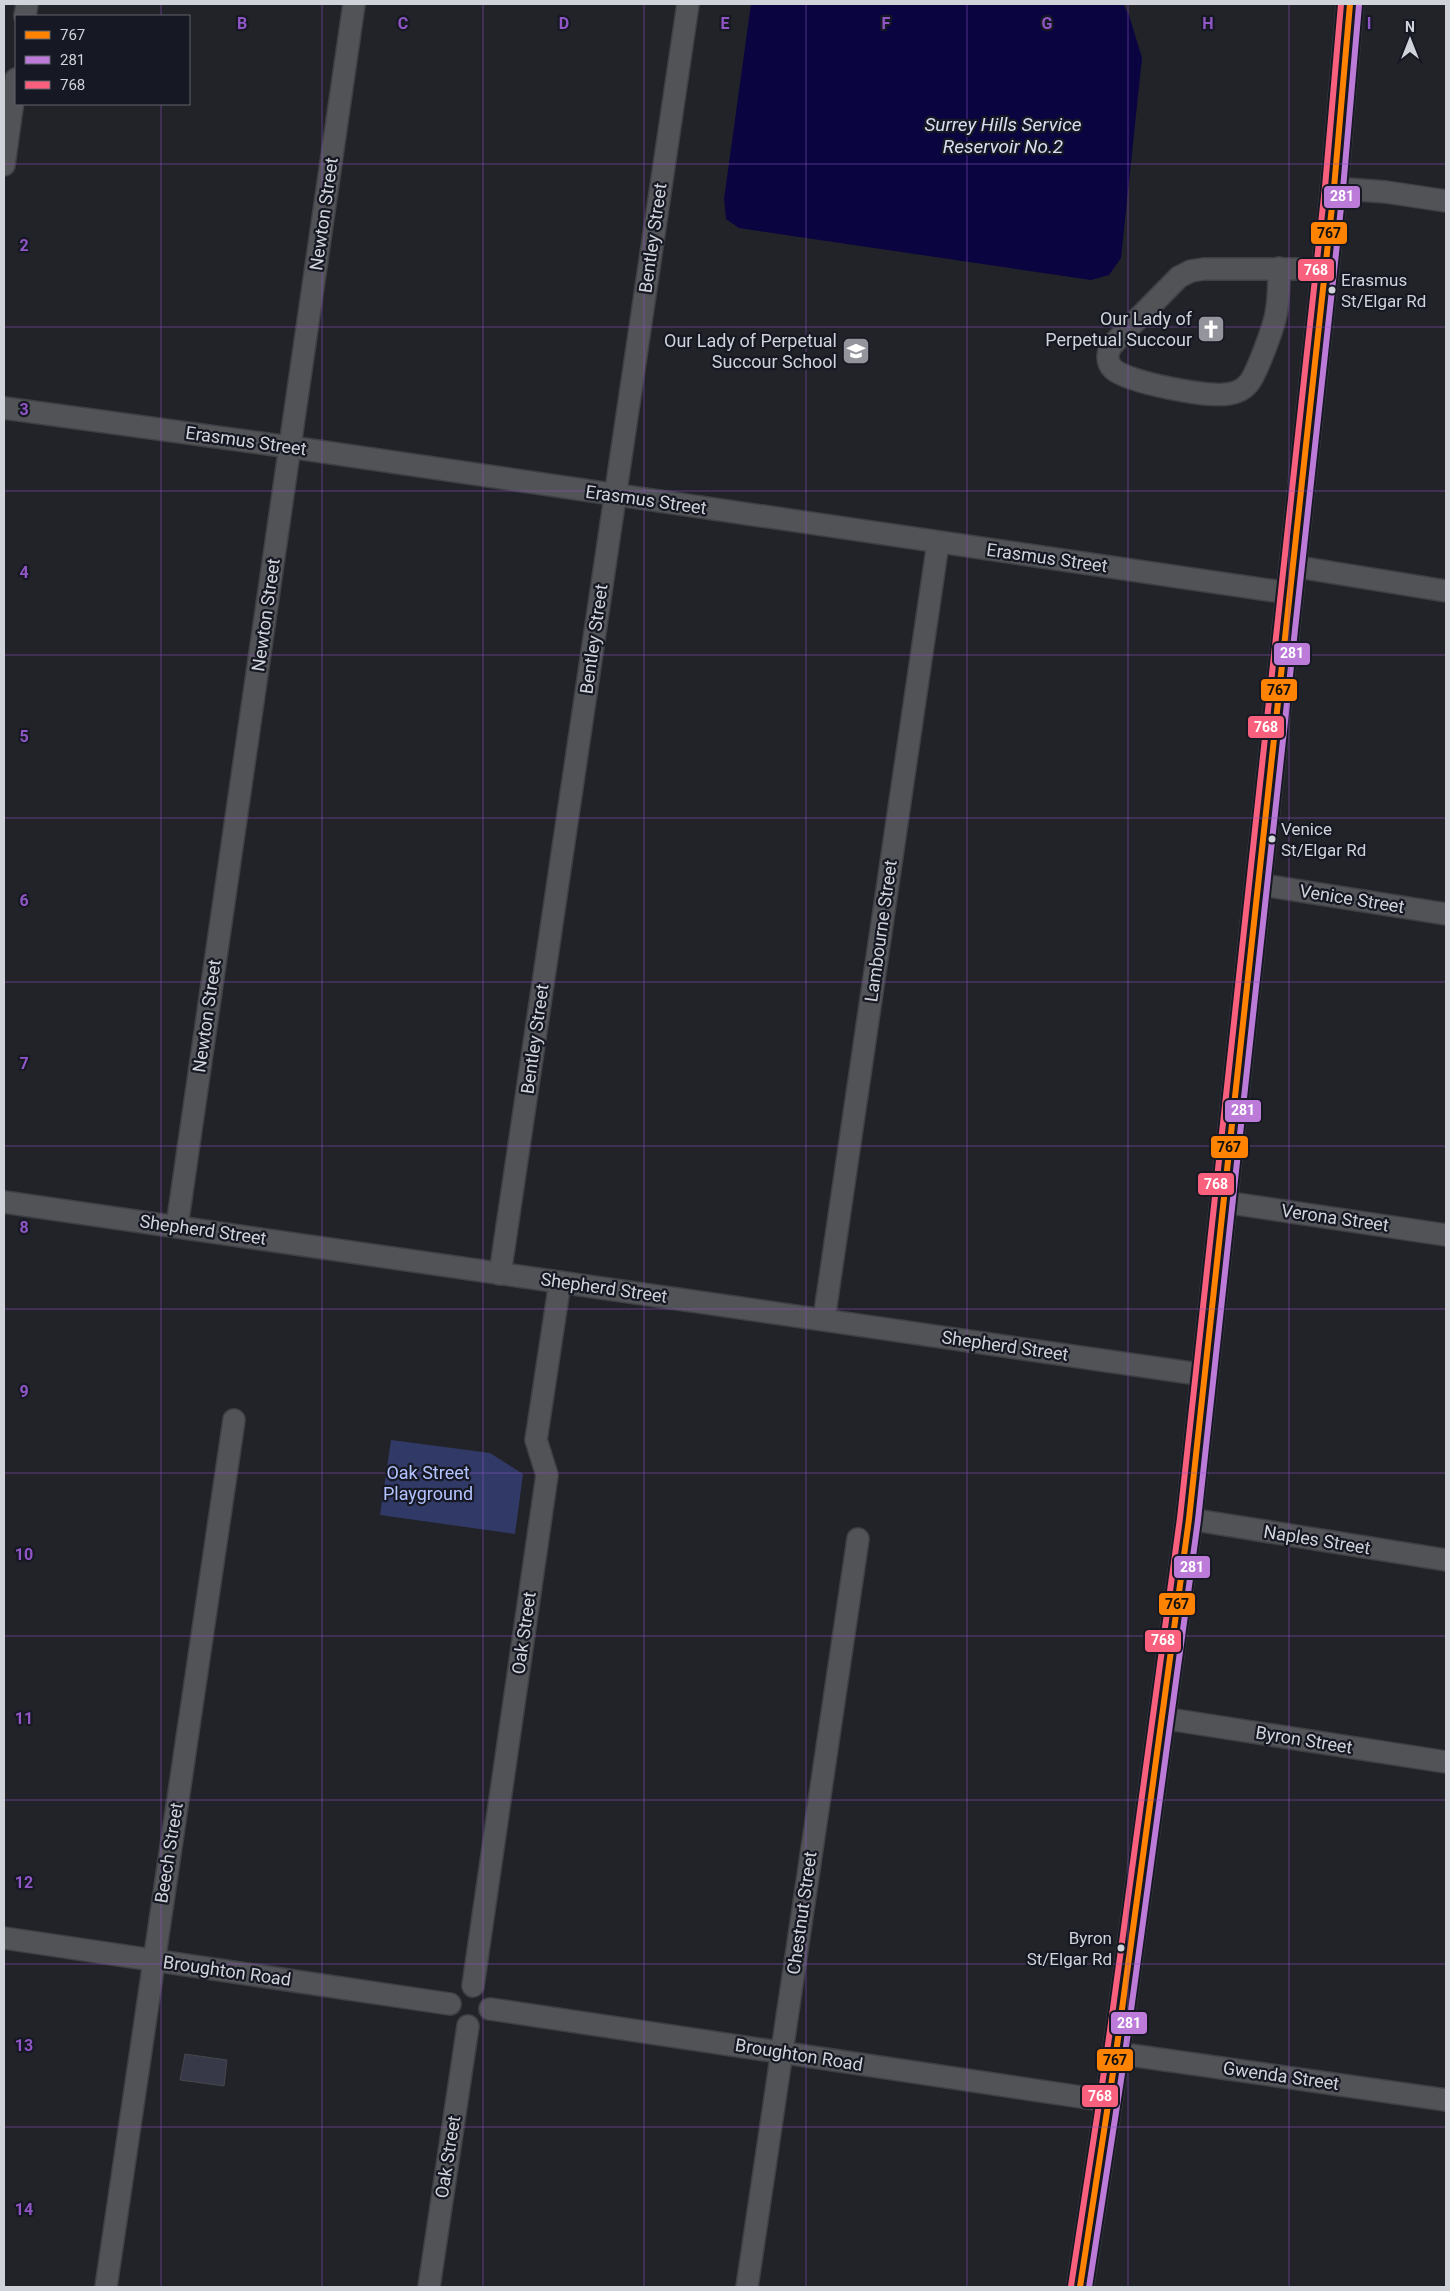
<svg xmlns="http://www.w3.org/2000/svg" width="1450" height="2291" font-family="Roboto,sans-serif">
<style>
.green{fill:#313a66}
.water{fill:#0a0441}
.building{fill:#373948;stroke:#46484d}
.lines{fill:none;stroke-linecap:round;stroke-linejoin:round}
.minor-casing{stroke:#3f4045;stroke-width:24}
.major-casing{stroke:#3f4045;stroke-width:29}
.minor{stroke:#525357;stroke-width:21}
.major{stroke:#585a64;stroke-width:26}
.bus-1-casing{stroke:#161823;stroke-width:10}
.bus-2-casing{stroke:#161823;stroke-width:10}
.bus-3-casing{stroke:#161823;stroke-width:10}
.bus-1{stroke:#ff8200;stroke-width:6}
.bus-2{stroke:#bd7bd9;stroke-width:6}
.bus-3{stroke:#f8607d;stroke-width:6}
.grid{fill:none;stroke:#9056c6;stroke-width:1;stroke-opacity:0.55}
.bus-dot{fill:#d1d3da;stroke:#161823;stroke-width:2}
.labels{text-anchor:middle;stroke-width:4.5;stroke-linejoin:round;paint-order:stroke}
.bus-label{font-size:17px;fill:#d1d3da;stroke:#161823;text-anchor:start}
.street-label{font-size:18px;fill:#d1d3da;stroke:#161823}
.poi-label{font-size:18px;fill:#d1d3da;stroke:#161823;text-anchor:end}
.park-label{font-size:18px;fill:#b3c3ff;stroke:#161823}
.water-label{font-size:19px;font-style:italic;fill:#d8def2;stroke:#161823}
.grid-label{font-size:16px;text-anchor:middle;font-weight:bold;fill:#9056c6;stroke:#161823;stroke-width:4.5;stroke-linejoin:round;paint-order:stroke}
.line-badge{stroke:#161823;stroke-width:2}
.badge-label{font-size:14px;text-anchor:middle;font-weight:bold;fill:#fff}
.pale-badge-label{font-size:14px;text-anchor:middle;font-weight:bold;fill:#111}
</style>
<rect width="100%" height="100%" fill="#222329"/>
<polygon class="green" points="391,1440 490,1453 523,1474 515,1534 380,1515"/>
<polygon class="water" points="751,4 1123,4 1129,15 1142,58 1121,258 1109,275 1091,280 739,228 726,219 724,199"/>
<polygon class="building" points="185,2054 227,2060 224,2086 180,2080"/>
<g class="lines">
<g class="minor-casing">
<g id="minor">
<polyline points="25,16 27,4"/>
<polyline points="4,165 16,79"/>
<polyline points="1334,188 1386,192 1446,201"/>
<path d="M1279 268C1279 283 1279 299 1276 314 1274 326 1256 376 1248 384 1243 390 1235 393 1228 394 1206 397 1129 383 1113 369 1106 362 1107 352 1112 345L1179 277 1191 271 1204 269H1325"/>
<polyline points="4,408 290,447 1289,593"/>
<polyline points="1292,566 1446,591"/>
<polyline points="1257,884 1446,914"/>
<polyline points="4,1202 1205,1375"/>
<polyline points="1224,1202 1446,1235"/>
<polyline points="177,1226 354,4"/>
<polyline points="500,1274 688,4"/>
<polyline points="824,1319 938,543"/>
<polyline points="1189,1519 1446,1560"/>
<polyline points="1162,1718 1446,1762"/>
<polyline points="4,1938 450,2004"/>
<polyline points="473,1986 547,1475 536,1440 560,1282"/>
<polyline points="490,2009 1108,2101"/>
<polyline points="1116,2053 1446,2100"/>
<polyline points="106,2287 234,1420"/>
<polyline points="429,2287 468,2026"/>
<polyline points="747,2287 858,1539"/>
</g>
</g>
<g class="major-casing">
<polyline id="major" points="1080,2287 1116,2053 1189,1519 1334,188 1350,4"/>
</g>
<use href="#minor" class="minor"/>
<use href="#major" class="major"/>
<g class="bus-1-casing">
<polyline id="bus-1" points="1080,2287 1116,2053 1189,1519 1334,188 1350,4"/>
</g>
<g class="bus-2-casing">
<polyline id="bus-2" points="1089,2287 1125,2054 1198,1520 1343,189 1359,5"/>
</g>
<g class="bus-3-casing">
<polyline id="bus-3" points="1071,2286 1107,2052 1180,1518 1325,187 1341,4"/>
</g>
<use href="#bus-1" class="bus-1"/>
<use href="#bus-2" class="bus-2"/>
<use href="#bus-3" class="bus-3"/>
</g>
<path class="grid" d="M161 4V16M322 4V2287M483 4V2287M644 4V2287M806 4V2287M967 4V2287M1128 4V2287M1289 4V2287M161 104V2287M4 164H1446M4 327H1446M4 491H1446M4 655H1446M4 818H1446M4 982H1446M4 1146H1446M4 1309H1446M4 1473H1446M4 1636H1446M4 1800H1446M4 1964H1446M4 2127H1446"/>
<defs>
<g id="church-square" transform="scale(1.4375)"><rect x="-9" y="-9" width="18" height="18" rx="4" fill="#94959c" stroke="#161823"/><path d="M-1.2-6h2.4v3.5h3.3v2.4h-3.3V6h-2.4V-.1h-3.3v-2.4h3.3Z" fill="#fff"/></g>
<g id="school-square" transform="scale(1.4375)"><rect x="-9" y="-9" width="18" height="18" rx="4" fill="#94959c" stroke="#161823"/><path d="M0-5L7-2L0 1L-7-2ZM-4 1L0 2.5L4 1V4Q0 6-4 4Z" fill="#fff"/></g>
</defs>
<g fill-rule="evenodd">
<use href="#church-square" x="1211" y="329"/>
<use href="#school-square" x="856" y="351"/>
</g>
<g class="bus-dot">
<circle cx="1332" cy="290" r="4.5"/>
<circle cx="1272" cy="839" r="4.5"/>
<circle cx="1121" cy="1948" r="4.5"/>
</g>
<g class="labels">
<g class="bus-label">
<text x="1341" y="286">Erasmus<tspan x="1341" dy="21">St/Elgar Rd</tspan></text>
<text x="1281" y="835">Venice<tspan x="1281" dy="21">St/Elgar Rd</tspan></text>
<text x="1112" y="1944" text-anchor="end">Byron<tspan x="1112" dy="21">St/Elgar Rd</tspan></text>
</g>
<g class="street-label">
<text transform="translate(324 214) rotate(-82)" y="6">Newton Street</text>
<text transform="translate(653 238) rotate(-82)" y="6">Bentley Street</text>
<text transform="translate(246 441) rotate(8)" y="6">Erasmus Street</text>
<text transform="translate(646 500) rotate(8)" y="6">Erasmus Street</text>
<text transform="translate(1047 558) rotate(8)" y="6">Erasmus Street</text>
<text transform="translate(266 615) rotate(-82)" y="6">Newton Street</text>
<text transform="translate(594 639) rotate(-82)" y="6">Bentley Street</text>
<text transform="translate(1352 899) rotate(9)" y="6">Venice Street</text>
<text transform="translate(881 931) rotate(-82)" y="6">Lambourne Street</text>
<text transform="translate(207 1016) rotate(-82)" y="6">Newton Street</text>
<text transform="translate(535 1039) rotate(-82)" y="6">Bentley Street</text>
<text transform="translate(1335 1218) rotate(8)" y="6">Verona Street</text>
<text transform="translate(203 1230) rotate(8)" y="6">Shepherd Street</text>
<text transform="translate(604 1288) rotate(8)" y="6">Shepherd Street</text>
<text transform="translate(1005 1346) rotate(8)" y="6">Shepherd Street</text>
<text transform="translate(1317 1540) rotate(9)" y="6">Naples Street</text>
<text transform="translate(524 1633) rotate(-82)" y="6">Oak Street</text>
<text transform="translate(1304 1740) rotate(9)" y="6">Byron Street</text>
<text transform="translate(169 1853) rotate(-81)" y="6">Beech Street</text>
<text transform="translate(802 1913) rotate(-82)" y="6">Chestnut Street</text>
<text transform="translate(227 1971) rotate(8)" y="6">Broughton Road</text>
<text transform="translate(799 2055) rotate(9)" y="6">Broughton Road</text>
<text transform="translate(1281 2076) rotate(8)" y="6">Gwenda Street</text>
<text transform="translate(448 2157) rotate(-81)" y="6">Oak Street</text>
</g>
<g class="poi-label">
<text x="1192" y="325">Our Lady of<tspan x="1192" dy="21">Perpetual Succour</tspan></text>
<text x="837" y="347">Our Lady of Perpetual<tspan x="837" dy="21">Succour School</tspan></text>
</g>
<g class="park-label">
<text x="428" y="1479">Oak Street<tspan x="428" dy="21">Playground</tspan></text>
</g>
<g class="water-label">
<text x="1003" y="131">Surrey Hills Service<tspan x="1003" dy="22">Reservoir No.2</tspan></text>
</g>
</g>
<g class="grid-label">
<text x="242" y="29">B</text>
<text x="403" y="29">C</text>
<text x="564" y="29">D</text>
<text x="725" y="29">E</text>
<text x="886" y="29">F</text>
<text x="1047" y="29">G</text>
<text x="1208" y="29">H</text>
<text x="1369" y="29">I</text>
<text x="24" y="251">2</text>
<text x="24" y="415">3</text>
<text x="24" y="578">4</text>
<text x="24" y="742">5</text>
<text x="24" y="906">6</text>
<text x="24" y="1069">7</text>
<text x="24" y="1233">8</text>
<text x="24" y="1397">9</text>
<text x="24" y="1560">10</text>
<text x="24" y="1724">11</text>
<text x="24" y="1888">12</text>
<text x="24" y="2051">13</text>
<text x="24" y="2215">14</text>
</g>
<g class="line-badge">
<rect x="1323" y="185" width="38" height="24" rx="5" fill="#bd7bd9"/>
<rect x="1310" y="221" width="38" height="24" rx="5" fill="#ff8200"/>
<rect x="1297" y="258" width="38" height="24" rx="5" fill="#f8607d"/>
<rect x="1273" y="642" width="38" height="24" rx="5" fill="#bd7bd9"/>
<rect x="1260" y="678" width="38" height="24" rx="5" fill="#ff8200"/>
<rect x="1247" y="715" width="38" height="24" rx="5" fill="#f8607d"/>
<rect x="1224" y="1099" width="38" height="24" rx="5" fill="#bd7bd9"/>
<rect x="1210" y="1135" width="39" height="24" rx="5" fill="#ff8200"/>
<rect x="1197" y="1172" width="38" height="24" rx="5" fill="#f8607d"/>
<rect x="1173" y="1555" width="38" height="24" rx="5" fill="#bd7bd9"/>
<rect x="1158" y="1592" width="38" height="24" rx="5" fill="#ff8200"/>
<rect x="1144" y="1629" width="38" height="24" rx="5" fill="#f8607d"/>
<rect x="1110" y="2011" width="38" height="24" rx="5" fill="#bd7bd9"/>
<rect x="1096" y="2048" width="38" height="24" rx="5" fill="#ff8200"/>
<rect x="1081" y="2084" width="38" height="24" rx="5" fill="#f8607d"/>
</g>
<g class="badge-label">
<text x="1342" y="201">281</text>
<text x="1316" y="275">768</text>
<text x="1292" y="658">281</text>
<text x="1266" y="732">768</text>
<text x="1243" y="1115">281</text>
<text x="1216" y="1189">768</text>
<text x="1192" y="1572">281</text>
<text x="1163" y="1645">768</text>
<text x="1129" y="2028">281</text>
<text x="1100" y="2101">768</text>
</g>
<g class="pale-badge-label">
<text x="1329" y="238">767</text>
<text x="1279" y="695">767</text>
<text x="1229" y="1152">767</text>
<text x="1177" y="1609">767</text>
<text x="1115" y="2065">767</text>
</g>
<rect width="1450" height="2291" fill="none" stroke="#d1d3da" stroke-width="10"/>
<rect x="15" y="15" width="175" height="90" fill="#161823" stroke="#61636c"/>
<rect x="25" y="31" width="25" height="8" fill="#ff8200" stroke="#61636c"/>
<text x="60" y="40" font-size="15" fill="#d1d3da">767</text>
<rect x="25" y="56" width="25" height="8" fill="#bd7bd9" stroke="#61636c"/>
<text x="60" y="65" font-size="15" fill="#d1d3da">281</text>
<rect x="25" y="81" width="25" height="8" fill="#f8607d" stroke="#61636c"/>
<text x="60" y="90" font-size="15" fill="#d1d3da">768</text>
<g transform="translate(1410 40)" stroke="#161823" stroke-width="4" paint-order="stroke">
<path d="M0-4L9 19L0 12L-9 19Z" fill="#d1d3da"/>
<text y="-8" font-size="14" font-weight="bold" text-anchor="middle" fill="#d1d3da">N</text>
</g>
</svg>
